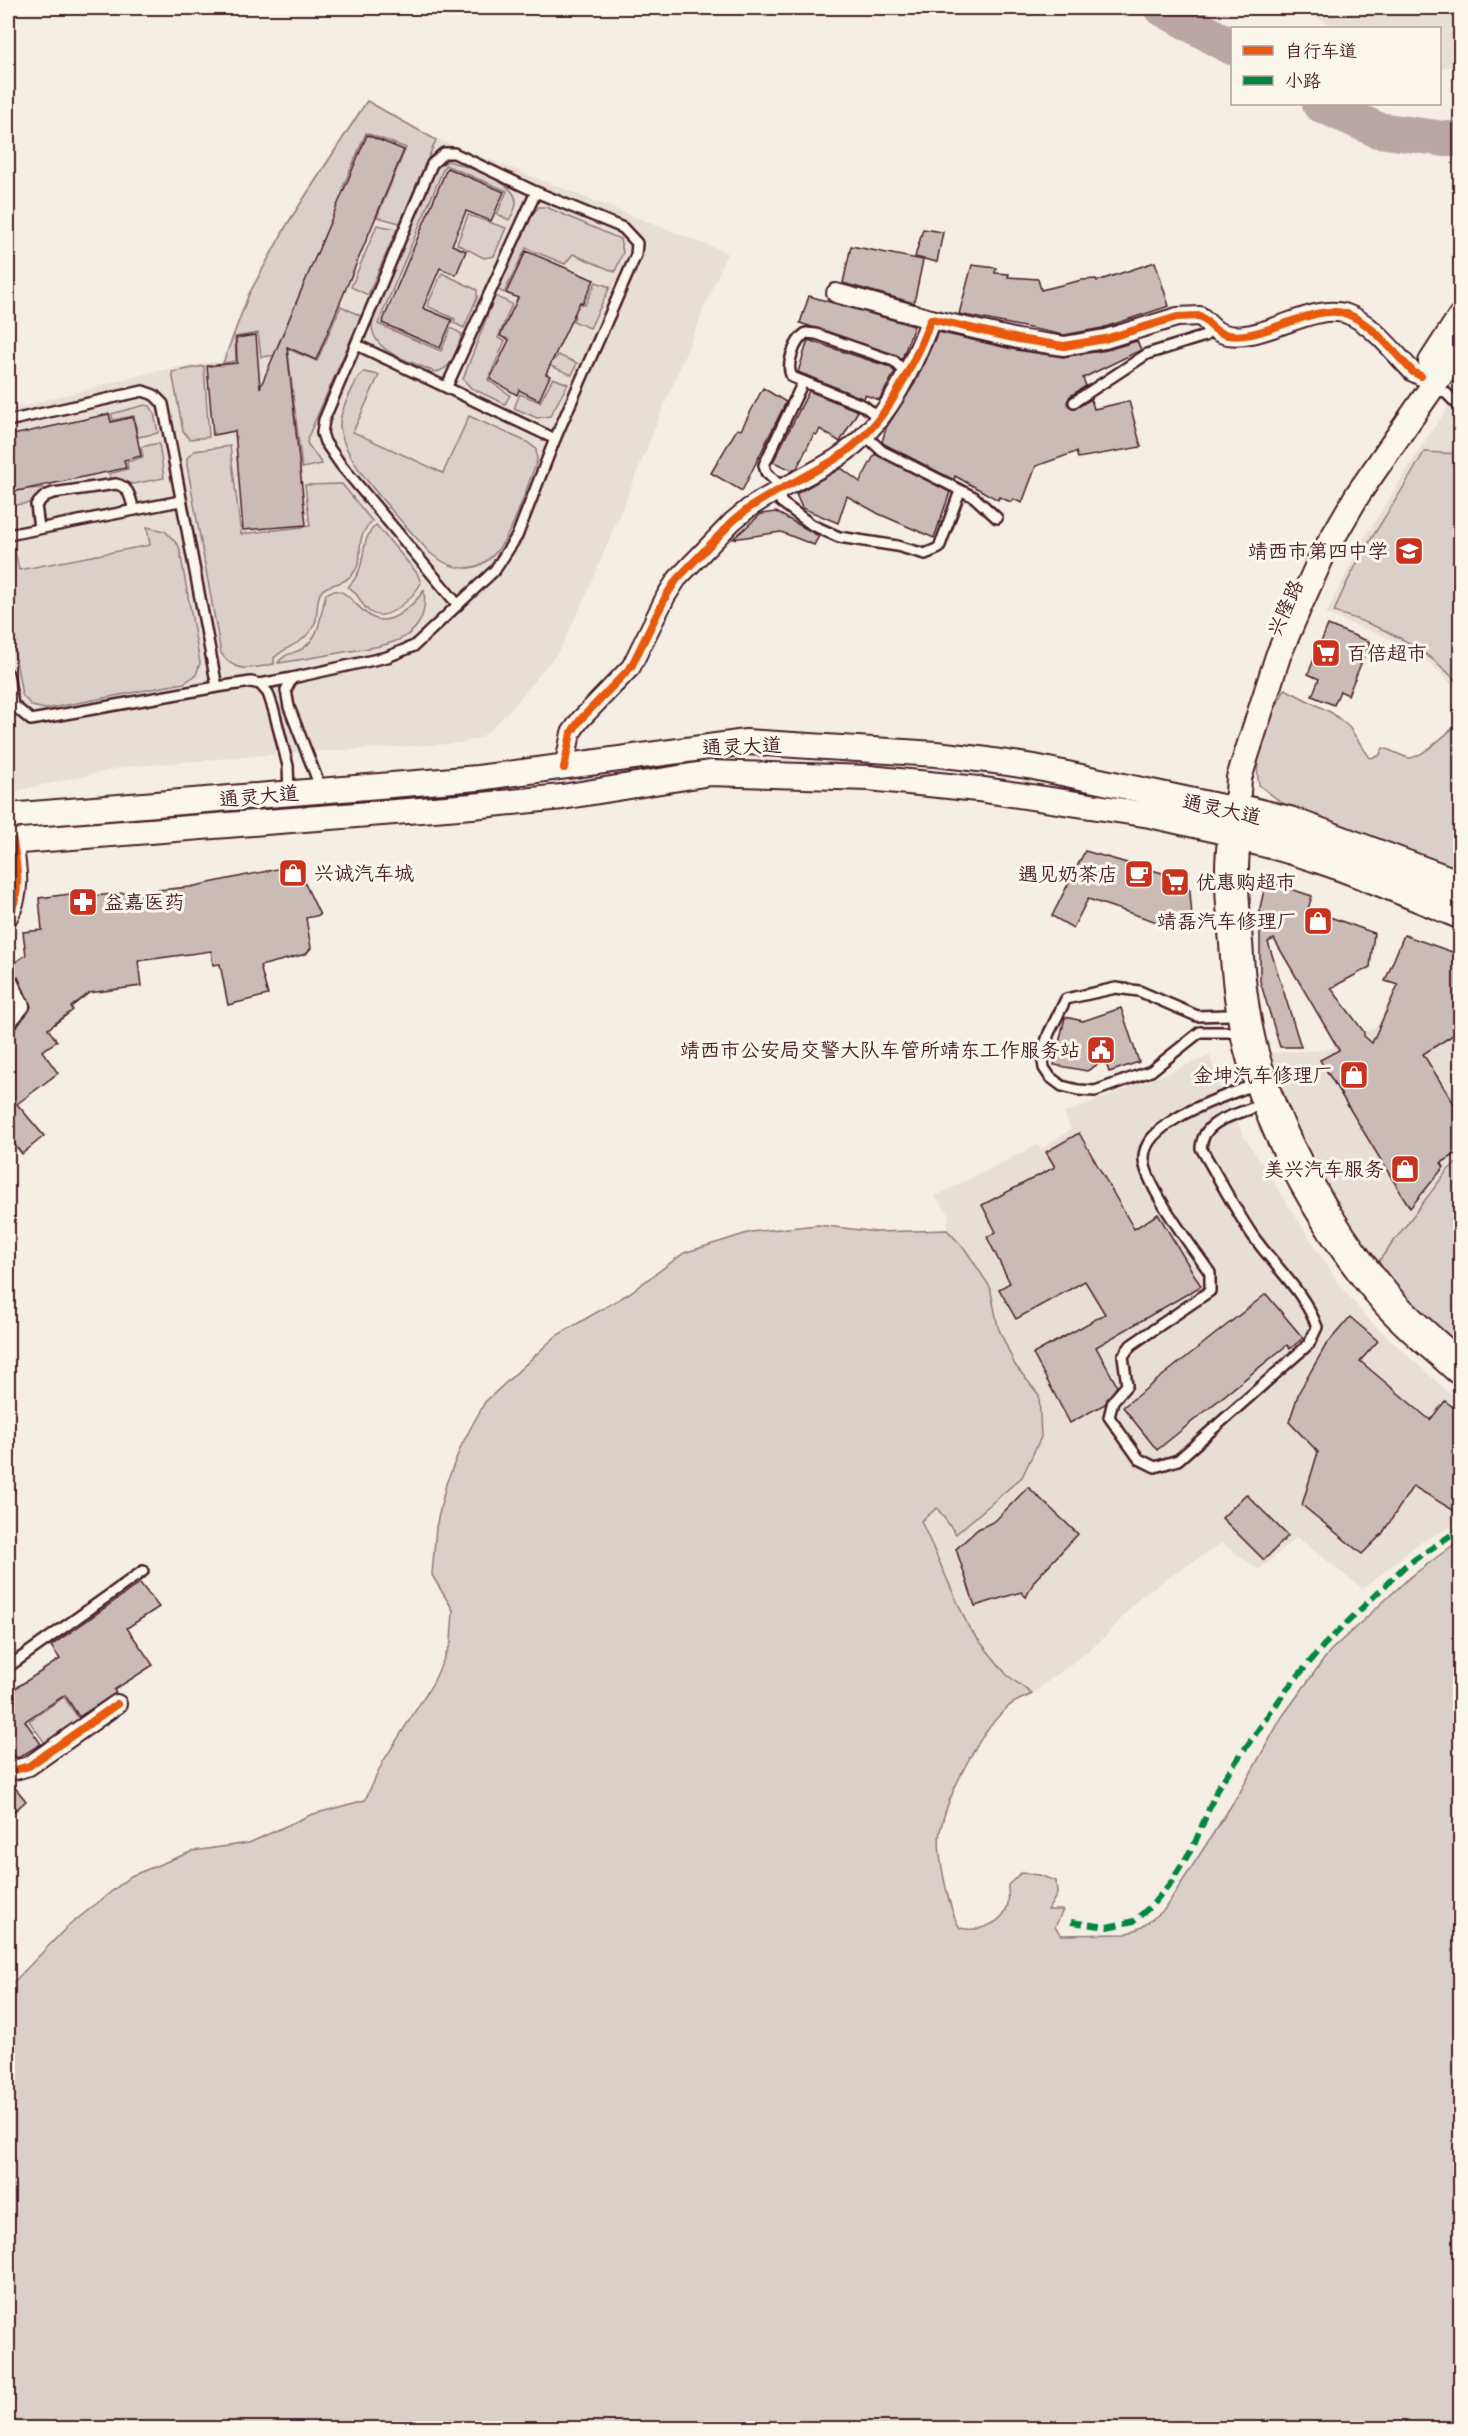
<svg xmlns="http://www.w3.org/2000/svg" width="1468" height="2436" font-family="'Gochi Hand','LXGW WenKai TC',sans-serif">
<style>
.built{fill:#e7dfd6}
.green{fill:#dbd0c9;stroke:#92787a;stroke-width:1.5}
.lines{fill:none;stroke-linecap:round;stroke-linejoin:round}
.river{stroke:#baa7a5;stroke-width:36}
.building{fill:#cabbb6;stroke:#4a1f2b;stroke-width:1.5}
.lane-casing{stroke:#4a1f2b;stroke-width:14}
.street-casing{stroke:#4a1f2b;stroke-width:22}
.secondary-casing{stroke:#4a1f2b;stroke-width:28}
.highway-casing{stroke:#4a1f2b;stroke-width:36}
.lane{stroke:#fbf7ec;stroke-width:9}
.street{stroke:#fbf7ec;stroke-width:18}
.secondary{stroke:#fbf7ec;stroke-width:24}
.highway{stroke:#fbf7ec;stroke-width:32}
.quiet{stroke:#00873e;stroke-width:6;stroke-dasharray:12 6;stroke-linecap:butt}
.cycleway-casing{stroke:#fbf7ec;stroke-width:11}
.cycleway{stroke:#e8590c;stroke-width:8}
.labels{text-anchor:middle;stroke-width:6;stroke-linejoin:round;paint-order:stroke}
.poi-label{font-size:20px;fill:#4a1f2b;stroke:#fbf7ec;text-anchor:end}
.street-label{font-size:20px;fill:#4a1f2b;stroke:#fbf7ec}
</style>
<rect width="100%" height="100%" fill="#f4eee4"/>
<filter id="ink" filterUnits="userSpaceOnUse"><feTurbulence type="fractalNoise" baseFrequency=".0167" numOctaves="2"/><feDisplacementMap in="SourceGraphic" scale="12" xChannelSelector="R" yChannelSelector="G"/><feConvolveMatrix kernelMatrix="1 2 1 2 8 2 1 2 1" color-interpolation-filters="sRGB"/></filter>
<g filter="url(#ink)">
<g class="built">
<polygon points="1298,8 1460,8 1460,66 1440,68 1440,28 1338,28"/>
<polygon points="366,99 437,139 727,253 586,596 559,651 512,708 482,737 462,743 266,755 124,767 11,792 8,789 8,410 156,371 222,361 247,294 286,223"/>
<polygon points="1460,392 1460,693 1431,664 1401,643 1326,614 1363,540 1434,427"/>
<polygon points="1394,991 1424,998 1440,991 1460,1014 1460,1160 1447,1171 1375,1266 1325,1198 1262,1053 1324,1050 1349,1043 1378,1025"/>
<polygon points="1210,1056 1221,1092 1244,1136 1339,1284 1365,1316 1460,1403 1460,1522 1418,1544 1363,1589 1297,1537 1259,1570 1222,1543 1142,1595 1103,1639 1032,1694 1007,1675 969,1628 921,1521 936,1508 956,1534 1039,1395 1015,1365 998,1327 990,1287 965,1249 947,1230 949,1214 935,1196 1037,1145 1042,1149 1071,1129 1064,1113"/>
</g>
<g class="green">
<polygon points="367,101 436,140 400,223 377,217 406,148 366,133 343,187 346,189 278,345 317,361 341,306 361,316 308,437 307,443 322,464 302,468 288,354 261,357 258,333 235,337 236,361 223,363 249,294 288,223"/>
<path d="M448 161C465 166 518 182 516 203 516 209 512 215 509 220L497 214 507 191 445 165 378 324 441 351 451 328 462 334C457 349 453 370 435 372 412 361 371 354 372 323L436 167Z"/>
<polygon points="539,207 546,207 620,239 623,252 615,272 573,254 565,264 526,248 504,293 498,290 533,213"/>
<polygon points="468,215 506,228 494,256 484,258 457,244"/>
<polygon points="377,225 397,229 368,295 351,287"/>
<polygon points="442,273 477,290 477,298 464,328 454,323 455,319 427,306"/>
<polygon points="596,282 610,287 590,328 573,321 575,317 569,314 575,302 585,305"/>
<polygon points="495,296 512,304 498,338 505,341 488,380 510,395 505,404 471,388 463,379"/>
<polygon points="558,355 577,363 572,375 546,364 550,357 555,359"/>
<polygon points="204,366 209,437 189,439 183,431 172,372"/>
<path d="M364 372 379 375 353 432 443 473 469 416 527 442 536 449 537 461C518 507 498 606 430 553 406 525 340 461 340 425 340 409 352 391 358 377Z"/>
<polygon points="553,378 568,384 550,416 537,418 514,408 520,394 540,402"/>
<polygon points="145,405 150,406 154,413 158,433 138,437 134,416 113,420 111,414"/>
<polygon points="159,443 164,478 133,484 110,478 109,474 128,469 127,462 143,457 141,447"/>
<path d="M230 446 241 534 310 526 305 485 342 484 372 521C352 541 366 554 355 571 343 588 327 582 321 592 315 601 319 613 315 623 304 646 289 643 274 658V664C251 669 235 674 221 653L187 465V458L194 451Z"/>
<path d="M1424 452 1460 454V685C1426 647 1383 626 1334 612 1356 554 1395 506 1424 452Z"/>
<polygon points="27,483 29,489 44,488 44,490 29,503 8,506 8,495 15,493 14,486"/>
<path d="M376 525 417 573 421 583C414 597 387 624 370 612 360 605 359 592 348 587 371 564 356 544 376 525Z"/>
<polygon points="147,527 165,531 179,546 200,663 196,675 184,683 45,709 32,706 22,695 8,615 8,555 15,551 19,570 150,545"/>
<path d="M424 590C431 643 383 646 344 652 322 656 300 660 278 663 284 653 293 654 302 649 322 636 320 613 326 594 353 576 361 639 400 614 409 607 418 600 424 590Z"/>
<path d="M1285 689 1332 713 1349 727 1370 758 1379 756 1383 748C1392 750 1402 757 1410 758 1422 758 1450 730 1460 722V870L1302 813 1282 803 1259 785C1252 752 1270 718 1285 689Z"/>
<polygon points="1460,1160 1460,1355 1375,1266 1447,1171"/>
<path d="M818 1225 877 1232 947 1230 965 1249 990 1287 998 1327 1015 1365 1039 1395 1041 1437 1022 1477 956 1534 937 1508 921 1521 969 1628 1007 1675 1032 1694C1024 1698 1014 1701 1008 1707 979 1732 948 1794 940 1831 936 1851 949 1911 960 1928 978 1932 1003 1925 1008 1904 1009 1898 1008 1891 1008 1885L1021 1873 1039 1875 1056 1881 1057 1894 1048 1910H1063L1055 1927 1061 1935 1126 1934 1142 1927 1164 1910 1240 1792 1282 1717 1330 1651 1409 1578 1460 1540V2428H8V1988L66 1928 131 1876 193 1851 249 1843 310 1815 365 1800 384 1760 433 1683 451 1643 453 1610 432 1575 436 1527 446 1484 462 1444 485 1402 556 1336 628 1294 684 1253 751 1232Z"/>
<polygon points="64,1697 81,1722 47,1746 29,1721"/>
</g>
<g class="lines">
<g class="river">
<polyline points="1162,8 1232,47"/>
<polyline points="1320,104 1378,130 1445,139 1460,139"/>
</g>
</g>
<g class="building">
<polygon points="367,135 404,150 316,360 287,347 306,525 243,530 235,431 213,435 207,366 237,363 236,338 256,335 260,388"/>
<polygon points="447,168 504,192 491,221 466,211 452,245 466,251 456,275 440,268 423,308 452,320 440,348 382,323"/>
<polygon points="923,229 943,232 937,262 915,257"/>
<polygon points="851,246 923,260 914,303 843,283"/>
<polygon points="526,251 594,280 583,303 580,302 546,374 550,376 539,400 519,390 517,395 490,379 509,340 500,336 518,298 506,293"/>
<polygon points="1155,262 1169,306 1102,328 1064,335 959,314 972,265 996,268 995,273 1009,274 1008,277 1038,279 1041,290 1082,280 1096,279 1097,281"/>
<polygon points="809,296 914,326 902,359 896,355 800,323"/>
<polygon points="938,332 1016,350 1063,357 1107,350 1137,341 1141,350 1083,378 1086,386 1070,396 1067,402 1069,406 1075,409 1091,399 1094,409 1129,401 1141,447 1078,458 1076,452 1036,466 1022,503 1013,499 1011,502 999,497 998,500 955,476 954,480 886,445 882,442 886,428 915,383"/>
<polygon points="808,340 890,367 895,372 879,400 865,395 864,399 798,372"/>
<polygon points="763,388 786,402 742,491 711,473 737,429 741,430"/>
<polygon points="809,391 858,411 840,442 820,429 817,435 814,434 797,468 792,470 773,462"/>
<polygon points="109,414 111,422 133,417 141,456 124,460 126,468 8,493 8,436"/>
<polygon points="875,454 950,492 934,538 879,514 847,496 838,523 802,508 796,494 841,468 860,482"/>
<polygon points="776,512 819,536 814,545 781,532 733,539 761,514"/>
<polygon points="1328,625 1370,642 1348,695 1340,691 1334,705 1312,696 1319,679 1308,674"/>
<polygon points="1085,851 1183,879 1190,891 1192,917 1157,922 1088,899 1073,928 1052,916"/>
<polygon points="296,865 320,915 306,918 311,948 306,954 260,966 268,995 228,1005 220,964 213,965 211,951 138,961 141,986 89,993 71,1007 73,1010 48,1029 57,1041 42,1051 58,1073 17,1104 44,1136 22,1154 8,1136 8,1031 17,1027 31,1007 18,977 8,971 8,967 26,955 23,932 42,930 39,898 70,894 71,898 190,887"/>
<polygon points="1266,881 1312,896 1308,909 1374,933 1370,967 1331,988 1364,1032 1364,1036 1372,1043 1398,985 1385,981 1404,935 1461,955 1461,1006 1456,1012 1461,1017 1461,1030 1423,1054 1461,1115 1461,1151 1441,1163 1444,1167 1410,1208 1320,1060 1339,1050 1274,939 1268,942 1301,1047 1280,1047 1260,981 1260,908"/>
<polygon points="1121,1008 1139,1062 1109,1072 1105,1060 1087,1071 1054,1065 1065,1017 1083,1021"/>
<polygon points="1079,1133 1134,1229 1158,1214 1201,1286 1096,1347 1117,1386 1105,1404 1070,1423 1033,1354 1105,1314 1085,1281 1016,1319 999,1289 1010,1283 987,1237 996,1232 982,1205 1055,1167 1046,1152"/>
<polygon points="1266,1294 1303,1338 1290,1349 1287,1345 1157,1450 1123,1407"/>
<polygon points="1350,1317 1378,1341 1360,1361 1430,1420 1445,1401 1461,1413 1461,1515 1413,1486 1382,1534 1362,1554 1302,1505 1318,1452 1289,1422 1299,1392 1326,1345"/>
<polygon points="1028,1487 1078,1534 1035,1580 1026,1597 1021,1592 975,1606 956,1549 978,1529 995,1521"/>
<polygon points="1246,1494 1288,1536 1264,1560 1222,1518"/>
<polygon points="140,1583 159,1607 127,1628 153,1665 114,1690 116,1693 79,1717 65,1695 25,1721 41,1744 18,1758 8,1753 8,1693 60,1659 51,1646"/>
<polygon points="8,1779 26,1801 8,1817 8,1778"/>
</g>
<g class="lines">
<g class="lane-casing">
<g id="lane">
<polyline points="357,345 555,439"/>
<polyline points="803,382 764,465 766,472 778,484 781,502 812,525 839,537 897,546 925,554 939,548 960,491"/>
<polyline points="447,386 536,192"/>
<polyline points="1434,387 1446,393 1460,407"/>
<polyline points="1074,402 1147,354 1205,336 1212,328"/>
<path d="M879 418 864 406 792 377C785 365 795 340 806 333L816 334 894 361 907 374"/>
<polyline points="8,421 143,391 154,395 163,404 217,687"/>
<polyline points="865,435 882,451 974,497 997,518"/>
<path d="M39 528 36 505 45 496 53 493 116 484C130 487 130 498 134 510"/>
<polyline points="8,535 180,501"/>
<polyline points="8,674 13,705 31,720 217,687 251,682 260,684 268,693 274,711 288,766 289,792"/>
<polyline points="260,684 292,678"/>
<polyline points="321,789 289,707 286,690 292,678 387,657 414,646 495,570 517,536 555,439 636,255 637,243 623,228 536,192 454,153 444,153 432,164 324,420 322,433 325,442 341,465 458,605"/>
<polyline points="1228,1015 1197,1016 1139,991 1116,988 1066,999 1049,1033 1042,1054 1044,1068 1050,1077 1062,1086 1078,1090 1095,1091 1151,1071 1200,1032 1231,1032"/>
<path d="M1248 1087C1220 1098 1142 1123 1144 1159 1145 1186 1193 1248 1210 1273V1291L1131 1345 1123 1356 1127 1385 1113 1401 1109 1417 1139 1459 1155 1467 1178 1460 1309 1344 1317 1327C1303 1290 1275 1267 1253 1236 1234 1208 1218 1177 1201 1148 1203 1120 1231 1117 1255 1107"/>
<polyline points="8,1667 143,1571"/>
</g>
</g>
<g class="street-casing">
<g id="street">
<polyline points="836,293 931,319"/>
<path d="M564 768 571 733 580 720 631 667 666 596 677 579 733 521 749 508C777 489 809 476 837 458 885 427 911 371 931 319L1018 339 1064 346 1105 339 1177 317 1200 316C1207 321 1213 330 1221 333 1257 347 1312 301 1347 314 1372 323 1394 353 1413 372L1421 376"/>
<path d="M8 917C22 893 17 868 13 841"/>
<polyline points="8,982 20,1006 8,1020"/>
<polyline points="8,1764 15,1770 29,1766 117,1704"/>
</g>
</g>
<g class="secondary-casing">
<g id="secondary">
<polyline points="1431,362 1460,317"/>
<polyline points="8,816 478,778 746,742 936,754 987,760 1034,767 1236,810"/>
<polyline points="8,842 472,806 562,797 710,773 869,778 978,789 1150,815 1235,834 1239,778 1278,656 1299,607 1322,556 1358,494 1460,347"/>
</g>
</g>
<g class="highway-casing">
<g id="highway">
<polyline points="1236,810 1289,823 1460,887"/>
<path d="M1460 912C1387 883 1313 848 1235 834 1229 870 1233 907 1236 943 1238 977 1242 1013 1250 1046 1272 1133 1329 1233 1387 1300 1409 1325 1436 1346 1460 1368"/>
</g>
</g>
<use href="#lane" class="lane"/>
<use href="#street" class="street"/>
<use href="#secondary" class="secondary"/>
<use href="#highway" class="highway"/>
<polyline class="quiet" points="1071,1922 1107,1927 1134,1921 1152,1905 1172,1881 1194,1845 1218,1787 1287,1689 1324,1645 1405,1566 1460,1529"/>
<g class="cycleway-casing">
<g id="cycleway">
<path d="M564 768 571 733 580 720 631 667 666 596 677 579 733 521 749 508C777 489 809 476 837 458 885 427 911 371 931 319L1018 339 1064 346 1105 339 1177 317 1200 316C1207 321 1213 330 1221 333 1257 347 1312 301 1347 314 1372 323 1394 353 1413 372L1421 376"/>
<path d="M8 917C22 893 17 868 13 841"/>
<polyline points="8,1764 15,1770 29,1766 117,1704"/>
</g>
</g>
<use href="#cycleway" class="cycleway"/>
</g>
</g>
<defs>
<g id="school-square" transform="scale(1.5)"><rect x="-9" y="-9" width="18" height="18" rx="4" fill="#c8321e" stroke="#fbf7ec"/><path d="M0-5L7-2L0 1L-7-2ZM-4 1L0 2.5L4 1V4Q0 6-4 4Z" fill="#fff"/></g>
<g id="supermarket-square" transform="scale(1.5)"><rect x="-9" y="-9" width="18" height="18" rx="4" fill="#c8321e" stroke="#fbf7ec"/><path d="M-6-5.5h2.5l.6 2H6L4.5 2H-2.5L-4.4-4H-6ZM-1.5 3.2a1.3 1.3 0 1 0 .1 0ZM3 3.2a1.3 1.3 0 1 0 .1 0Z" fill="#fff"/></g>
<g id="shop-square" transform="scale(1.5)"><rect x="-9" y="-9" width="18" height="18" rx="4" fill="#c8321e" stroke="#fbf7ec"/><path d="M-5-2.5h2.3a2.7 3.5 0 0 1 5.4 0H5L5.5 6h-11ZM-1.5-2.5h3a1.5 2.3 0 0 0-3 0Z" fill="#fff"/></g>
<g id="cafe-square" transform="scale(1.5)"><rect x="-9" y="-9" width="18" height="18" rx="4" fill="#c8321e" stroke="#fbf7ec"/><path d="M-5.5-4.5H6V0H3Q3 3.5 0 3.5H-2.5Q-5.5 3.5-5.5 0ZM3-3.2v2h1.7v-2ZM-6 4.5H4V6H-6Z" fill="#fff"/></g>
<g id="pharmacy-square" transform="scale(1.5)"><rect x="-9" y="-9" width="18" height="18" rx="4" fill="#c8321e" stroke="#fbf7ec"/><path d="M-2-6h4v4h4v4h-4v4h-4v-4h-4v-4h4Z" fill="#fff"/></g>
<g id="civic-square" transform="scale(1.5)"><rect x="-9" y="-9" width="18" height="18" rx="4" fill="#c8321e" stroke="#fbf7ec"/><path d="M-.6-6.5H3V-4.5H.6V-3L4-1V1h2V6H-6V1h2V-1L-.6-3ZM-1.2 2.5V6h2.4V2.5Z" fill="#fff"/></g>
</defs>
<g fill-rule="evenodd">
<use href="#school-square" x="1409" y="551"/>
<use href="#supermarket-square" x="1326" y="653"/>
<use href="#shop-square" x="293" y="873"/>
<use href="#cafe-square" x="1139" y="874"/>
<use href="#supermarket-square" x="1175" y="882"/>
<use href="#pharmacy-square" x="83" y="902"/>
<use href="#shop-square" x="1318" y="921"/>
<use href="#civic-square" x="1101" y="1050"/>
<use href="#shop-square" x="1354" y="1075"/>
<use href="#shop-square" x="1405" y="1169"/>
</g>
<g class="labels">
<g class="poi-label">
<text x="1388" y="558">靖西市第四中学</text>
<text x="1347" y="660" text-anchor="start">百倍超市</text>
<text x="314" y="880" text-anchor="start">兴诚汽车城</text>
<text x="1118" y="881">遇见奶茶店</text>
<text x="1196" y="889" text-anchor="start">优惠购超市</text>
<text x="104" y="909" text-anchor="start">益嘉医药</text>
<text x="1297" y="928">靖磊汽车修理厂</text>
<text x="1080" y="1057">靖西市公安局交警大队车管所靖东工作服务站</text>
<text x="1333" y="1082">金坤汽车修理厂</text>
<text x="1384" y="1176">美兴汽车服务</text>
</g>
<g class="street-label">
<text transform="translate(1285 608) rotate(-66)" y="7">兴隆路</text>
<text transform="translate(742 746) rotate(-2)" y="7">通灵大道</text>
<text transform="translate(259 796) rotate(-5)" y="7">通灵大道</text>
<text transform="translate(1222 809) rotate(12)" y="7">通灵大道</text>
</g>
</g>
<rect width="1468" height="2436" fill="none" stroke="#fbf7ec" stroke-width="30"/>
<rect x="15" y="15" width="1438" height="2406" fill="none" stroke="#4a1f2b" stroke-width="2" filter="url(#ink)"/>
<rect x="1231" y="27" width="210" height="78" fill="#fbf7ec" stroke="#b4a19f" stroke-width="1.5"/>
<rect x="1243" y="46" width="30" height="9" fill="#e8590c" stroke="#b4a19f" stroke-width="1.5"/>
<text x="1285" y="57" font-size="18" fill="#4a1f2b">自行车道</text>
<rect x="1243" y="76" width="30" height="9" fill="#00873e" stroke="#b4a19f" stroke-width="1.5"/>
<text x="1285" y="87" font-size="18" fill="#4a1f2b">小路</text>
</svg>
